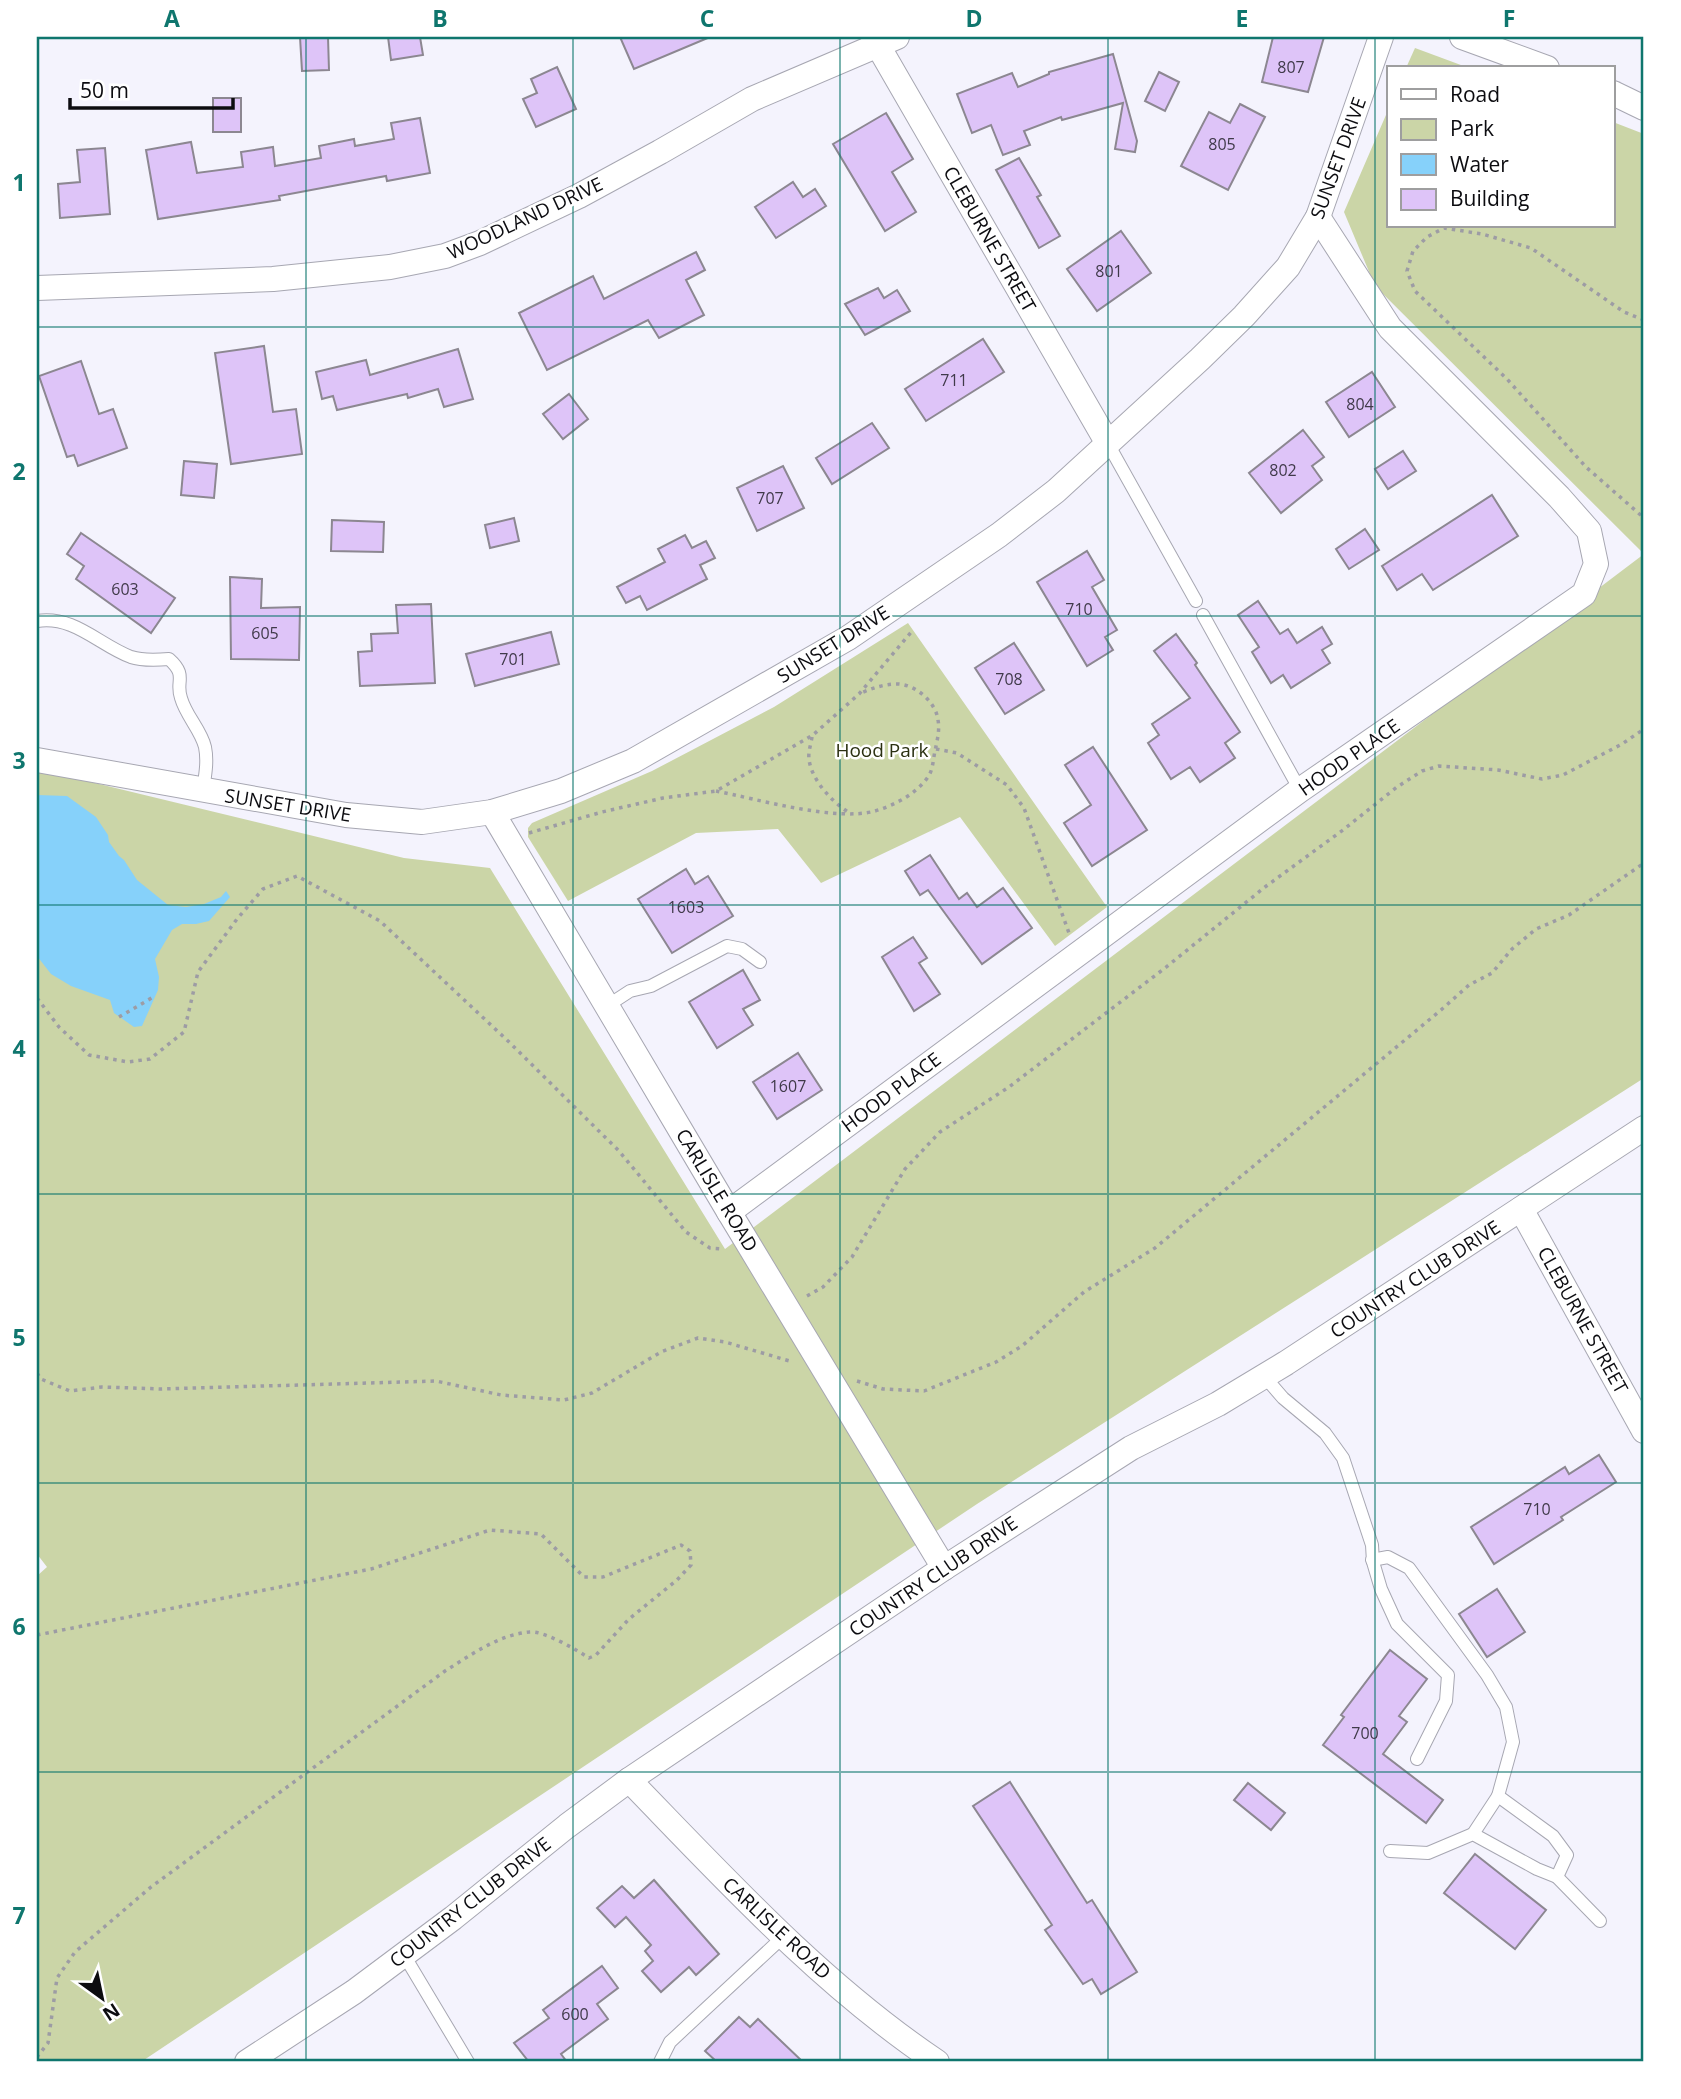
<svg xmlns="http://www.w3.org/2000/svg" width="1681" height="2099" font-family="'Open Sans',sans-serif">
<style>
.green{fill:#cbd5a7}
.water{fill:#86d1fa}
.building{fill:#dec4f8;stroke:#8c8791;stroke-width:2}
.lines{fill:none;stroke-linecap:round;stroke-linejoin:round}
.lane-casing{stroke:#a7a7b2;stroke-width:14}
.street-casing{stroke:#a7a7b2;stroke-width:26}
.path{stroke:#9d9ca4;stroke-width:3.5;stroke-dasharray:3.5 5;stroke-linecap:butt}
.lane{stroke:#fff;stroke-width:12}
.street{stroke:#fff;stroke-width:24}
.grid{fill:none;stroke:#0f766e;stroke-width:2;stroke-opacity:0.55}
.labels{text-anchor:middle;stroke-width:5;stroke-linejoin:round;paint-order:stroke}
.number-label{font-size:16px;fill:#403a4a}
.street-label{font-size:19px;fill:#0c0c10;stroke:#fff}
.park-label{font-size:19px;fill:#2b3112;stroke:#fff}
.neatline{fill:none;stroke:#0f766e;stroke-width:2.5}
.grid-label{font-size:23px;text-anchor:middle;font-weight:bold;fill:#0f766e}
</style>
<rect width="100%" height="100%" fill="#f4f3fd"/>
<g class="green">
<polygon points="1415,48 1469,68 1406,68"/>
<polygon points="1389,108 1389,226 1613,226 1613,122 1644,134 1644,1078 977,1504 141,2062 37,2062 37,1576 47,1567 37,1554 37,769 404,858 490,868 725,1249 1644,554 1375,286 1344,212"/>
<polygon points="908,623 1107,907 1055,946 960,817 821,883 778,829 696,833 568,901 528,837 528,828 532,823 652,771 774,707"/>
</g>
<polygon class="water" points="37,795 67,796 96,817 108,835 109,842 119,856 124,860 137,880 168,905 186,907 204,904 221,897 226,891 230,897 209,921 196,924 182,924 172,930 155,959 159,977 158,990 142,1026 134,1027 114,1013 110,1000 71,986 51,974 37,956"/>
<g class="building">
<polygon points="300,37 328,37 329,70 302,71"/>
<polygon points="388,37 420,37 423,55 391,60"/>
<polygon points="620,37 710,37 634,69"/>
<polygon points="1273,37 1324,37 1308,92 1262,82"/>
<polygon points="1113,54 1137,141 1135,152 1115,149 1123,103 1062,120 1061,117 1024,131 1030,145 1003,155 991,125 972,133 957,94 1012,73 1018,87 1049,74 1049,72"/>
<polygon points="557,67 576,109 536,127 523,99 537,93 531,79"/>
<polygon points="1159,72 1179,82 1165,111 1145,101"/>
<rect x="213" y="98" width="28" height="34"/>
<polygon points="1240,104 1265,117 1228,190 1181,166 1209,112 1230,123"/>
<polygon points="886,113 913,159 892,172 916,212 885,231 833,144"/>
<polygon points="420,118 430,173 387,181 386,176 279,196 280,200 158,219 146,150 191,142 197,173 243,167 241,152 273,147 275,166 321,158 319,146 354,139 355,146 394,139 391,123"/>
<polygon points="105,148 110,214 60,218 58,184 80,182 77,150"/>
<polygon points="1019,158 1041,195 1037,197 1060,236 1039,248 996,170"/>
<polygon points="793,182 803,197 815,189 826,206 776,238 755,207"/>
<polygon points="1121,231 1151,273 1097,311 1067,269"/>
<polygon points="696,252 705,270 686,280 704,315 659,338 648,320 547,370 519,313 593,276 604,299"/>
<polygon points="878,288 884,298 897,290 910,311 865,335 845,304"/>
<polygon points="983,339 1004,372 926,421 905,389"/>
<polygon points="264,346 273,412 296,409 302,454 231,464 215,353"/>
<polygon points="458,349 473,399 444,407 438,389 408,398 407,394 337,410 333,396 322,399 316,372 366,360 370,375"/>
<polygon points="81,361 99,414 113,409 127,448 78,466 74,455 67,457 39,376"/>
<polygon points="1372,372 1395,407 1349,437 1326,402"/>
<polygon points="569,394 588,419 563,439 543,414"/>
<polygon points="872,423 889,448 832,484 816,458"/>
<polygon points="1303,430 1324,457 1312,466 1322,480 1281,513 1249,473"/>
<polygon points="1403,451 1416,471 1388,489 1375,469"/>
<polygon points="184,461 217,464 214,498 181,495"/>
<polygon points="783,466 804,508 757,531 737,488"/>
<polygon points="1492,495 1518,536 1433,590 1422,574 1397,590 1382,566"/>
<polygon points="514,518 519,541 490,548 485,525"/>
<polygon points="332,520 384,522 383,552 331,551"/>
<polygon points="1365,529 1379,550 1349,569 1336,549"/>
<polygon points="81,533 175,598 151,633 76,579 84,566 67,554"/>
<polygon points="685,535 692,548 706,541 715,558 700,565 707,579 647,610 640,596 626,603 617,587 665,562 658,549"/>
<polygon points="1087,551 1104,580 1092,587 1117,630 1105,637 1113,650 1087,666 1037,582"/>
<polygon points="230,577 262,579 261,608 300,607 299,660 231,659"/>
<polygon points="1258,601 1280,634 1288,629 1297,643 1322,627 1332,644 1322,650 1330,663 1291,688 1283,675 1271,683 1252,652 1259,647 1238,615"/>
<polygon points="431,604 435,683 360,686 358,652 372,651 371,634 398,633 396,605"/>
<polygon points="551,632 559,664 475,686 466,654"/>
<polygon points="1176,634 1197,663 1195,665 1240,732 1225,743 1235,758 1200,782 1190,767 1171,779 1148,743 1159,735 1152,724 1190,698 1154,651"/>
<polygon points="1014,643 1044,690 1005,714 975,668"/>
<polygon points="1093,747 1147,830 1092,866 1064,823 1091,805 1065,765"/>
<polygon points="930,855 959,899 967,893 977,907 1003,888 1032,928 982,964 928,890 920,895 905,871"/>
<polygon points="686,869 695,884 708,876 733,916 672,953 638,899"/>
<polygon points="913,937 927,958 919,963 940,994 914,1011 882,957"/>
<polygon points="743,970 760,1000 743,1009 753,1025 717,1048 689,1002"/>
<polygon points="798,1053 822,1090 777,1119 753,1082"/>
<polygon points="1599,1455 1616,1482 1561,1517 1563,1520 1494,1564 1471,1527 1565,1467 1569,1474"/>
<polygon points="1497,1589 1525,1632 1487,1657 1459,1614"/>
<polygon points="1390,1650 1427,1679 1399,1716 1407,1722 1383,1754 1443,1800 1426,1823 1323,1745 1344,1717 1341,1715"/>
<polygon points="1010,1782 1087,1903 1092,1900 1137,1972 1101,1994 1092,1979 1083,1984 1045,1930 1052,1925 973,1806"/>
<polygon points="1248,1783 1285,1813 1271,1830 1234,1800"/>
<polygon points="1475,1854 1546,1910 1515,1949 1444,1893"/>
<polygon points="654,1880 719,1954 696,1975 689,1967 661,1992 642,1971 653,1961 645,1951 651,1945 626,1917 615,1927 597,1908 622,1886 634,1898"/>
<polygon points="602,1966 618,1988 597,2004 608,2019 561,2054 567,2062 529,2062 514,2043 549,2018 543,2010"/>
<polygon points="739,2017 750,2027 758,2019 803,2062 717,2062 705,2051"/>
</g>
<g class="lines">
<g class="lane-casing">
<g id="lane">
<polyline points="1107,442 1196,601"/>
<polyline points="1203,615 1300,790"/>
<path d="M37 621C74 615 99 645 131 657 143 661 157 660 169 659 188 676 175 681 181 698 186 716 201 730 205 747 208 762 205 776 203 790"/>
<polyline points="607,1006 630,991 651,986 727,946 742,949 760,962"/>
<polyline points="1264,1376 1283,1398 1325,1433 1343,1458 1372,1545 1373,1562 1381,1589 1397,1624 1448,1675 1446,1701 1417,1759"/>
<polyline points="1372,1560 1388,1557 1409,1568 1487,1675 1506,1707 1513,1742 1498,1796 1553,1836 1567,1855 1557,1877 1537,1869 1473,1834 1428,1853 1390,1851"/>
<polyline points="1473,1834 1498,1796"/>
<polyline points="1557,1877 1600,1921"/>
<polyline points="404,1955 468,2062"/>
<polyline points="660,2062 670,2042 784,1936"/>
</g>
</g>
<g class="street-casing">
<g id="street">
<polyline points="873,37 1107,442"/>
<polyline points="1462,37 1547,68"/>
<polyline points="1613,93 1644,108"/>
<polyline points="37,288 273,279 390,267 445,256 480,243 579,196 660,152 752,99 897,37"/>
<polyline points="37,760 346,815 422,822 492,812 561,791 633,761 848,638 999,535 1056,491 1200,359 1244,316 1288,267 1318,217 1381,37"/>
<polyline points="492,812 729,1212 944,1568"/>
<polyline points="1521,1209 1644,1431"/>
<polyline points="729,1212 1300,790 1584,594 1596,564 1589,531 1559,497 1390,328 1318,217"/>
<path d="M629 1780C726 1880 821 1984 937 2062"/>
<polyline points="247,2062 354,1992 453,1918 567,1826 629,1780 944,1568 1131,1448 1218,1404 1286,1363 1644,1128"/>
</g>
</g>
<g class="path">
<polyline points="1644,320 1624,312 1531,248 1482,234 1444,228 1427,237 1413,251 1407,271 1415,291 1507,379 1586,467 1644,518"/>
<path d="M812 737C811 744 808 752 809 759 811 779 831 801 848 812"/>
<polyline points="936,749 957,753 1007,785 1024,808 1069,933"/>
<path d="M716 791C757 799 836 822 875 811 895 805 916 794 928 777 933 770 933 760 935 751 937 741 940 730 938 720 936 702 915 684 897 684 884 684 873 688 861 693"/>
<polyline points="529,833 602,812 663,798 716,791 813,735 859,694 913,630"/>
<polyline points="37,998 59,1027 89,1055 128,1062 150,1059 184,1032 198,972 237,919 263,889 297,876 380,921 508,1041 619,1151 686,1232 710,1248 723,1249"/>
<polyline points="119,1017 155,996"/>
<polyline points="807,1296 823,1287 852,1257 905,1169 940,1132 1009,1087 1165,968 1265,887 1343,830 1397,787 1422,771 1439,766 1498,770 1542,779 1563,775 1622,744 1644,729"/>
<polyline points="37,1373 41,1379 70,1391 102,1387 162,1389 436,1381 501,1395 564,1400 592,1393 661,1352 698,1338 725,1342 793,1362"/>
<polyline points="857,1381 883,1389 924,1391 996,1362 1022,1346 1084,1292 1155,1248 1441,1010 1469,985 1492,973 1512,949 1536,929 1569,915 1644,863"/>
<path d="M37 1635 371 1569 490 1530 541 1534 584 1577H603L681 1545 690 1551 691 1565 677 1580 629 1619 596 1655 589 1658C577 1650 543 1630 529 1632 498 1635 471 1655 445 1671L151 1887 75 1952 57 1978 48 2043 37 2057"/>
</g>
<use href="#lane" class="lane"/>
<use href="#street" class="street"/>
</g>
<path class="grid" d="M306 37V2062M573 37V2062M840 37V2062M1108 37V2062M1375 37V2062M37 327H1644M37 616H1644M37 905H1644M37 1194H1644M37 1483H1644M37 1772H1644"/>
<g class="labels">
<g class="number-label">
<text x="1291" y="73">807</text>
<text x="1222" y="150">805</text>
<text x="1109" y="277">801</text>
<text x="954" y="386">711</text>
<text x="1360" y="410">804</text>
<text x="1283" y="476">802</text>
<text x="770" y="504">707</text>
<text x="125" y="595">603</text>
<text x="1079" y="615">710</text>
<text x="265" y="639">605</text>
<text x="513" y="665">701</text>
<text x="1009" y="685">708</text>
<text x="686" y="913">1603</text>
<text x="788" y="1092">1607</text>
<text x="1537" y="1515">710</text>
<text x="1365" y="1739">700</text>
<text x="575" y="2020">600</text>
</g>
<g class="street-label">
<text transform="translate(1338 158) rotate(-70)" y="7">SUNSET DRIVE</text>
<text transform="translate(525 218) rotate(-25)" y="7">WOODLAND DRIVE</text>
<text transform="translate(990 239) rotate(60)" y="7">CLEBURNE STREET</text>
<text transform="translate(833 644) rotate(-32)" y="7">SUNSET DRIVE</text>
<text transform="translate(1349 757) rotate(-35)" y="7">HOOD PLACE</text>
<text transform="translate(288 805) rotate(9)" y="7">SUNSET DRIVE</text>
<text transform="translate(891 1092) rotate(-37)" y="7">HOOD PLACE</text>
<text transform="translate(717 1190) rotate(59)" y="7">CARLISLE ROAD</text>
<text transform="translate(1415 1279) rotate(-33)" y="7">COUNTRY CLUB DRIVE</text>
<text transform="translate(1583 1320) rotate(61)" y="7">CLEBURNE STREET</text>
<text transform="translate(933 1576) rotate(-34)" y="7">COUNTRY CLUB DRIVE</text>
<text transform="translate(470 1902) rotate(-38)" y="7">COUNTRY CLUB DRIVE</text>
<text transform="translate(777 1928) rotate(43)" y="7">CARLISLE ROAD</text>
</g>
<g class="park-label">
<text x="882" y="757">Hood Park</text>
</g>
</g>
<rect width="1681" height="2099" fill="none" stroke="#ffffff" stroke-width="77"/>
<rect x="1387" y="66" width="228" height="161" fill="#ffffff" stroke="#9e9e9f" stroke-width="2"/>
<rect x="1401" y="89" width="35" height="10" fill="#ffffff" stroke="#9e9e9f" stroke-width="2"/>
<text x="1450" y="102" font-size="21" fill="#0c0c10">Road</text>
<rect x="1401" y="119" width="35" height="21" fill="#cbd5a7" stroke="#9e9e9f" stroke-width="2"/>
<text x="1450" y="136" font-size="21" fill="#0c0c10">Park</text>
<rect x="1401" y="154" width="35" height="21" fill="#86d1fa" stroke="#9e9e9f" stroke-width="2"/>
<text x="1450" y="172" font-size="21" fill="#0c0c10">Water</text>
<rect x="1401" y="189" width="35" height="21" fill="#dec4f8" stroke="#9e9e9f" stroke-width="2"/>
<text x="1450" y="206" font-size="21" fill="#0c0c10">Building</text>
<g transform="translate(102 1998) rotate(147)" stroke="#ffffff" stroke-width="5" paint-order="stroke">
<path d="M0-5L12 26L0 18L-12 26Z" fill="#0c0c10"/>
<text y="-10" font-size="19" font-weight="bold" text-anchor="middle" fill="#0c0c10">N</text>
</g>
<path d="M70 98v10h163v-10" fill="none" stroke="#0c0c10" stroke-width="3.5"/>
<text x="80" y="98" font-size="21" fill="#0c0c10" stroke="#ffffff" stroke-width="5" paint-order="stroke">50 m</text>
<rect x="38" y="38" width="1604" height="2022" class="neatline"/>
<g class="grid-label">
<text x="172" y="27">A</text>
<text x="440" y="27">B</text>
<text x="707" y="27">C</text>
<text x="974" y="27">D</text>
<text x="1242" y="27">E</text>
<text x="1509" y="27">F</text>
<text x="19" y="191">1</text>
<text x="19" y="480">2</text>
<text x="19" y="769">3</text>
<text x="19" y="1057">4</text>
<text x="19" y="1346">5</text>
<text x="19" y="1635">6</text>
<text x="19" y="1924">7</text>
</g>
</svg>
